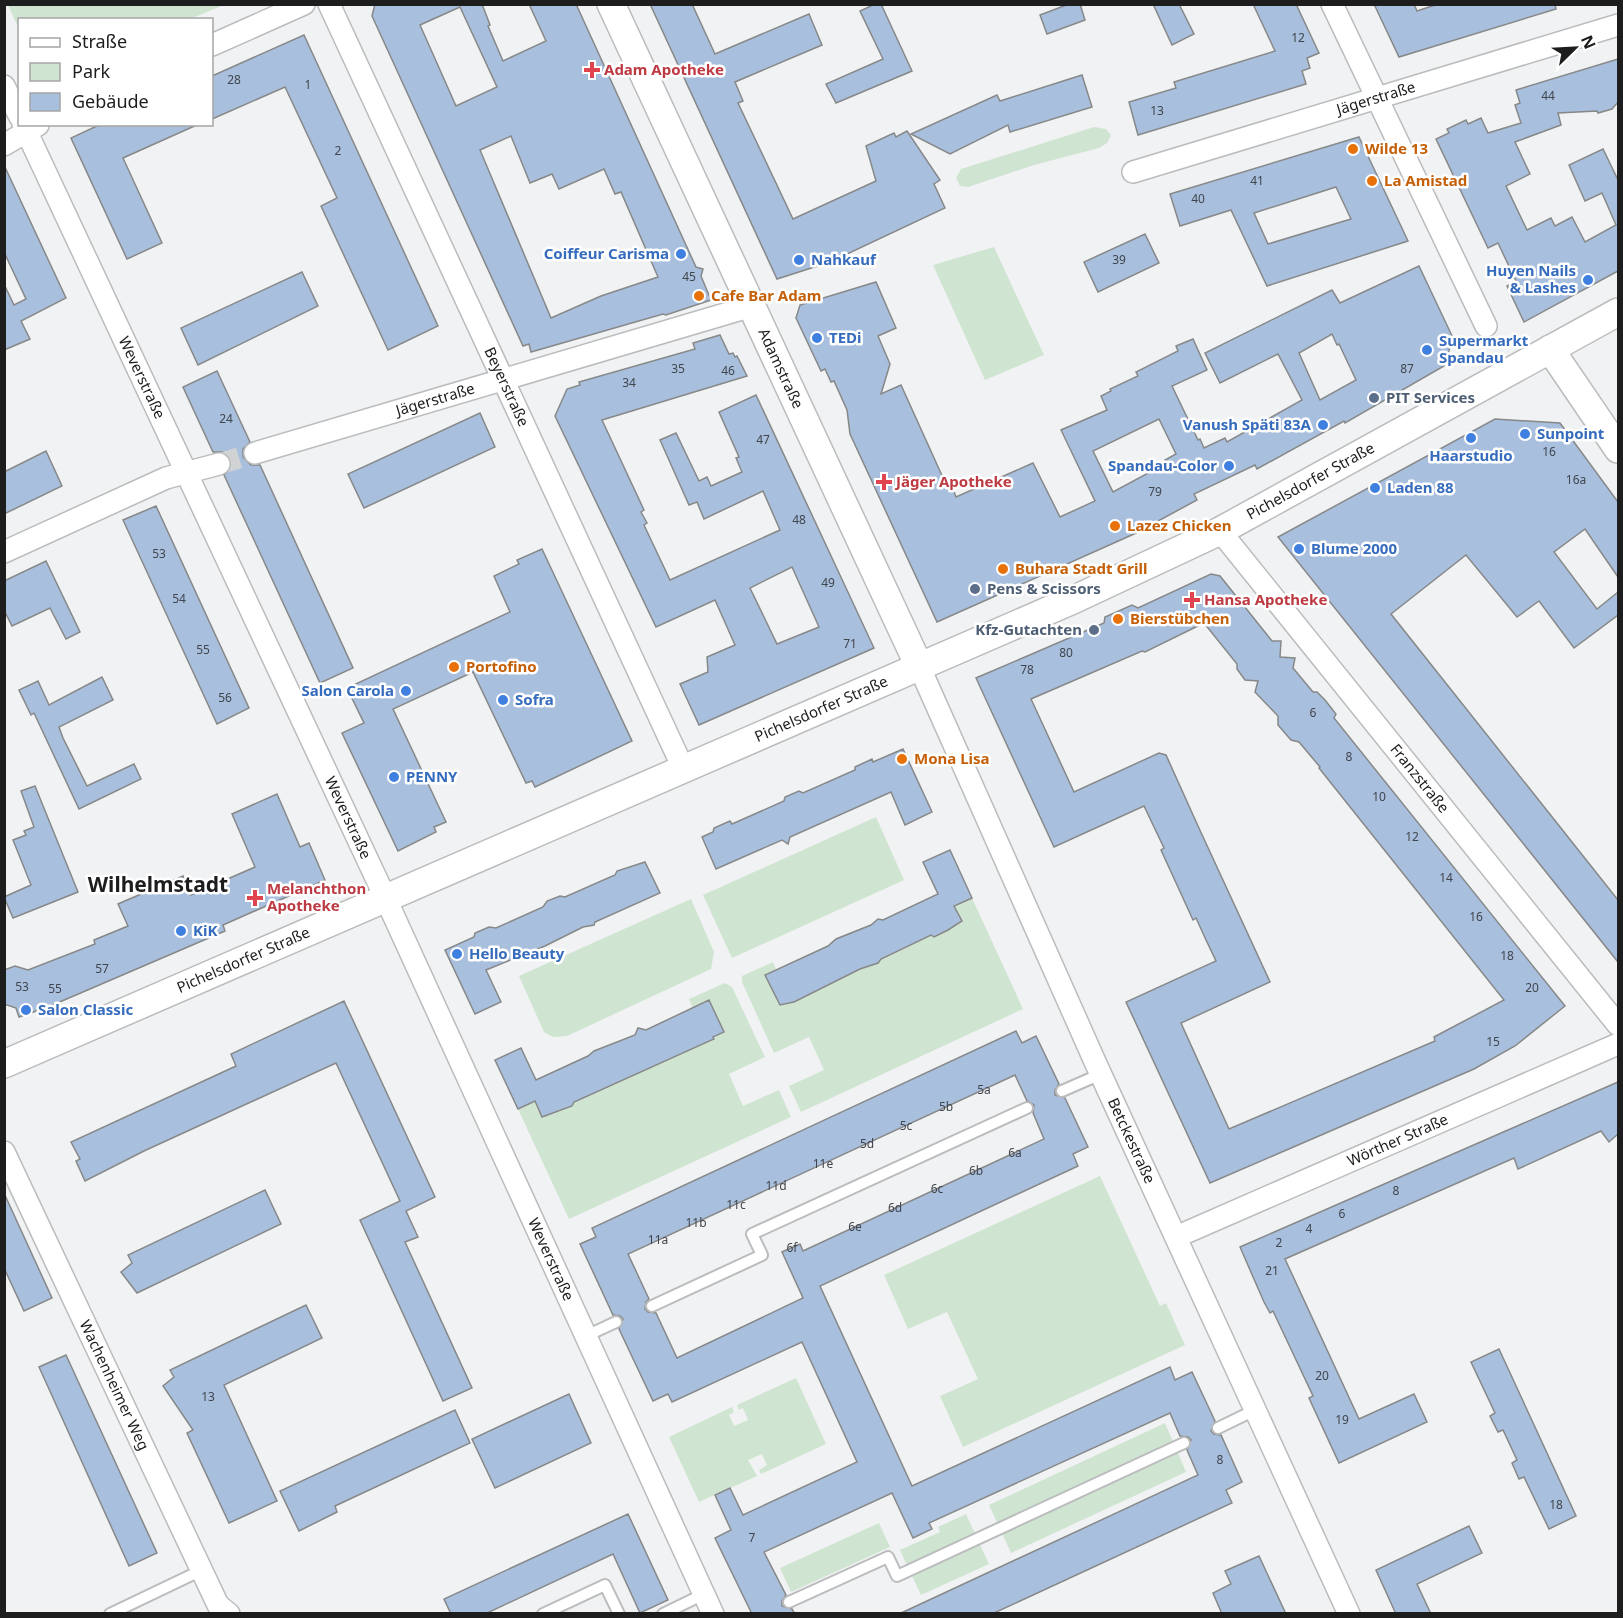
<svg xmlns="http://www.w3.org/2000/svg" width="1623" height="1618" font-family="'Noto Sans',sans-serif">
<style>
.green{fill:#d0e5d1}
.building{fill:#a9bfde;stroke:#878888;stroke-width:1.5;fill-rule:evenodd}
.lines{fill:none;stroke-linecap:round;stroke-linejoin:round}
.minor-tunnel{stroke:#d1d2d3;stroke-width:21;stroke-dasharray:21 10;stroke-linecap:butt}
.service-casing{stroke:#bbbcbd;stroke-width:14}
.minor-casing{stroke:#bbbcbd;stroke-width:24}
.tertiary-casing{stroke:#bbbcbd;stroke-width:30}
.service{stroke:#fff;stroke-width:10}
.minor{stroke:#fff;stroke-width:21}
.tertiary{stroke:#fff;stroke-width:27}
.health-dot{fill:#e0444e;stroke:#fff;stroke-width:2}
.food-dot{fill:#e8710a;stroke:#fff;stroke-width:2}
.shop-dot{fill:#3f7fe0;stroke:#fff;stroke-width:2}
.service-dot{fill:#5c6f8a;stroke:#fff;stroke-width:2}
.labels{text-anchor:middle;stroke-width:5;stroke-linejoin:round;paint-order:stroke}
.number-label{font-size:12px;fill:#40464e}
.health-label{font-size:15px;font-weight:bold;fill:#be3a42;stroke:#fff;text-anchor:start}
.street-label{font-size:15px;fill:#1d1d1e;stroke:#fff}
.food-label{font-size:15px;font-weight:bold;fill:#c56008;stroke:#fff;text-anchor:start}
.shop-label{font-size:15px;font-weight:bold;fill:#366cbe;stroke:#fff;text-anchor:start}
.service-label{font-size:15px;font-weight:bold;fill:#4e5e75;stroke:#fff;text-anchor:start}
.district-label{font-size:21px;font-weight:bold;fill:#1d1d1e;stroke:#fff}
</style>
<rect width="100%" height="100%" fill="#f1f2f3"/>
<g class="green">
<polygon points="8,5 224,5 190,19 20,20 19,29"/>
<polygon points="1094,127 1106,129 1111,135 1107,143 1099,148 1034,165 968,187 960,186 956,178 961,169"/>
<polygon points="994,247 1044,355 985,380 933,265"/>
<polygon points="876,817 904,880 732,958 703,895"/>
<polygon points="972,898 1023,1009 801,1112 789,1086 824,1070 809,1037 774,1053 742,982 742,976 773,962 776,969 766,975 780,1005 794,1001 932,935 934,937 962,921 954,906"/>
<polygon points="691,899 714,952 711,969 567,1036 553,1037 544,1032 519,976"/>
<polygon points="725,983 732,987 765,1057 729,1074 743,1106 779,1090 791,1117 569,1219 518,1109 535,1101 542,1117 554,1111 558,1112 572,1106 572,1102 712,1040 723,1032 709,1001 693,1008 689,999"/>
<polygon points="1100,1176 1160,1306 1166,1303 1185,1345 963,1447 940,1396 978,1379 947,1312 908,1329 884,1275"/>
<polygon points="796,1378 826,1444 761,1474 759,1470 767,1465 762,1454 748,1460 757,1476 699,1502 669,1437 732,1407 734,1412 729,1415 734,1426 748,1420 743,1408 739,1410 737,1405"/>
<polygon points="1165,1423 1186,1472 1011,1553 989,1505"/>
<polygon points="966,1514 989,1564 921,1595 900,1550 940,1532 938,1527"/>
<polygon points="879,1523 890,1547 791,1592 780,1568"/>
</g>
<g class="building">
<path d="M375 4H482L490 25 488 26 503 61 546 41 529 4H576L696 267 703 269 701 276 711 300 666 315 663 314 531 352 529 344 523 346 372 16ZM460 7 497 87 456 106 420 25ZM511 136 530 183 552 174 559 189 604 169 615 194 621 192 658 277 601 296 551 318 480 150Z"/>
<polygon points="650,4 692,4 715,54 809,14 822,45 735,82 743,101 738,103 793,219 876,181 866,146 894,133 896,137 907,131 940,180 934,184 945,208 830,262 777,279"/>
<polygon points="875,4 881,4 912,71 836,103 826,84 883,59 860,11"/>
<polygon points="1069,4 1080,4 1085,20 1047,34 1040,15"/>
<polygon points="1153,4 1179,4 1194,34 1172,45"/>
<polygon points="1253,4 1296,4 1319,53 1307,58 1310,68 1302,71 1306,84 1138,135 1129,102 1176,88 1174,82 1275,51"/>
<polygon points="1374,4 1414,4 1417,11 1438,4 1555,4 1556,9 1399,57"/>
<polygon points="304,35 438,326 388,350 321,206 337,198 285,87 212,119 212,76"/>
<polygon points="1618,59 1618,102 1612,109 1598,113 1597,111 1558,113 1561,125 1515,142 1530,174 1506,186 1527,230 1551,218 1555,226 1572,217 1585,242 1616,225 1602,193 1585,201 1569,165 1603,149 1618,180 1618,271 1524,322 1507,286 1516,281 1498,243 1488,248 1436,139 1449,133 1447,129 1466,120 1468,124 1481,118 1488,133 1521,123 1515,105 1520,103 1516,90"/>
<polygon points="1082,75 1092,107 1010,132 1008,125 950,154 911,134 997,95 1000,101"/>
<polygon points="101,124 199,124 123,158 162,243 127,259 71,138"/>
<path d="M1359 137 1408 241 1267 286 1231 210 1180 226 1170 194ZM1336 187 1351 219 1268 244 1254 213Z"/>
<polygon points="4,165 66,298 21,321 30,339 4,350 4,284 14,305 26,299 4,252"/>
<polygon points="1145,234 1159,263 1098,292 1084,262"/>
<path d="M1419 266 1453 338 1444 366 1345 423 1344 421 1257 469 1255 465 1194 494 1197 500 1134 534 937 622 850 434 847 410 834 381 831 382 825 369 821 371 796 318 800 305 876 282 896 328 878 336 890 364 881 394 901 385 949 491 953 489 956 497 1033 463 1060 517 1095 501 1061 430 1107 410 1101 396 1111 391 1110 389 1138 376 1136 372 1178 351 1176 346 1193 339 1207 370 1172 386 1198 440 1200 439 1204 448 1225 438 1227 442 1302 400 1278 354 1220 383 1205 353 1332 290 1340 303ZM1332 334 1337 345 1339 344 1356 380 1320 400 1299 353ZM1159 419 1176 454 1165 460 1167 463 1113 492 1093 451Z"/>
<polygon points="302,272 318,306 198,365 181,328"/>
<path d="M720 335 729 354 733 353 735 357 737 356 747 376 602 420 644 510 641 512 647 523 644 525 670 580 780 530 763 491 704 519 697 502 689 505 660 440 676 433 699 481 707 477 711 486 742 472 736 458 739 457 719 412 756 395 874 648 699 725 680 684 708 672 707 657 735 645 715 600 656 627 555 416 567 389 580 385 579 382 695 349 693 343ZM792 567 819 627 777 644 750 588Z"/>
<polygon points="217,371 250,442 243,449 243,457 251,465 260,465 353,668 320,683 224,475 231,468 231,460 223,452 213,452 183,387"/>
<polygon points="480,413 495,447 364,508 348,474"/>
<polygon points="1495,419 1560,423 1618,502 1618,577 1585,529 1554,552 1597,609 1618,592 1618,615 1574,648 1539,601 1517,617 1466,555 1391,614 1618,900 1618,962 1278,537"/>
<polygon points="46,451 62,486 4,514 4,472"/>
<polygon points="156,506 249,708 217,724 123,520"/>
<polygon points="542,549 632,741 535,787 532,781 526,783 473,672 393,709 446,822 434,827 436,832 398,851 342,733 364,723 347,688 510,612 494,576 519,564 517,560"/>
<polygon points="46,561 80,632 66,639 50,608 12,626 4,610 4,581"/>
<path d="M1211 574 1220 576 1272 641H1281L1280 657 1295 658 1293 668 1313 692H1317L1325 700 1336 714 1334 718 1565 1006 1515 1046 1474 1069 1210 1183 1126 1002 1216 961 1206 940 1196 918 1193 920 1161 850 1164 848 1144 806 1054 847 976 678 1104 623 1105 617 1132 605 1138 608ZM1204 623 1237 664V669L1245 680 1258 681 1255 692 1278 716V725L1291 740 1299 742 1320 767 1319 768 1504 1000 1434 1037 1435 1041 1229 1129 1181 1023 1270 982 1198 826 1166 755 1159 753 1074 792 1031 699 1142 651 1145 652Z"/>
<polygon points="102,677 113,700 59,727 63,738 87,786 134,764 141,779 79,809 34,713 31,715 19,690 38,681 49,705"/>
<polygon points="903,749 932,812 905,825 891,792 790,837 788,844 782,840 716,869 702,837 713,832 714,828 730,821 732,824 784,801 785,797 799,791 803,793 855,770 855,767 872,759 873,762"/>
<polygon points="35,786 78,892 13,918 4,897 31,885 13,840 26,835 24,831 34,827 21,791"/>
<polygon points="277,794 300,847 309,843 325,880 223,925 225,931 48,1007 19,1017 16,1008 4,1004 4,970 15,966 28,970 95,944 94,940 128,926 118,904 183,876 191,895 255,867 232,814"/>
<polygon points="950,850 972,898 954,906 962,921 948,930 934,937 931,935 881,959 878,963 860,969 794,1002 780,1005 765,975 828,946 836,939 871,925 878,919 883,920 938,894 923,862"/>
<polygon points="645,862 660,893 595,922 594,925 583,927 545,946 486,970 501,1002 475,1014 445,950 474,937 475,933 489,927 496,928 543,907 547,901 560,896 565,897 615,875 617,871"/>
<polygon points="709,1000 724,1032 713,1037 714,1039 574,1102 572,1106 542,1117 535,1101 518,1109 495,1060 521,1048 536,1080 588,1056 594,1051 635,1035 638,1028 646,1030"/>
<polygon points="344,1001 435,1197 406,1211 418,1237 405,1242 472,1388 443,1401 360,1220 400,1201 336,1063 144,1151 85,1181 76,1161 80,1159 71,1142 236,1066 231,1054"/>
<path d="M1016 1031 1022 1043 1036 1036 1059 1084 1055 1090V1095L1065 1098 1088 1147 1073 1154 1078 1166 820 1286 912 1486 1170 1367 1175 1380 1192 1372 1215 1421 1211 1431 1214 1434 1221 1435 1242 1482 1226 1490 1232 1503 992 1614H899L1198 1475 1187 1450 1191 1440 1188 1437 1180 1436 1170 1413 929 1523 932 1529 913 1538 892 1493 764 1552 786 1595 782 1601V1606L792 1609 795 1614H752L715 1538 731 1530 715 1495 730 1488 743 1515 857 1462 802 1342 672 1402 668 1394 653 1401 619 1329 623 1319 620 1316 613 1315 580 1244 596 1237 592 1228ZM1015 1075 1027 1101 1034 1105 1033 1113 1044 1139 803 1251 800 1244 782 1252 803 1298 677 1358 656 1313 648 1312 645 1309 646 1302 649 1299 628 1254Z"/>
<polygon points="1618,1082 1618,1134 1609,1142 1601,1131 1518,1169 1514,1158 1285,1259 1359,1419 1414,1394 1427,1422 1339,1463 1309,1398 1313,1396 1273,1311 1270,1313 1264,1302 1240,1247"/>
<polygon points="265,1190 281,1224 137,1293 121,1272 132,1263 128,1255"/>
<polygon points="4,1193 52,1298 24,1311 4,1268"/>
<polygon points="306,1305 322,1338 224,1385 277,1501 229,1523 187,1433 193,1430 163,1386 174,1377 170,1370"/>
<polygon points="1499,1349 1576,1516 1549,1529 1524,1477 1519,1479 1512,1463 1517,1460 1503,1430 1498,1432 1490,1416 1495,1413 1471,1362"/>
<polygon points="66,1355 157,1553 129,1566 39,1367"/>
<polygon points="569,1394 591,1443 495,1488 472,1439"/>
<polygon points="455,1410 470,1443 335,1506 337,1512 299,1531 280,1491"/>
<polygon points="628,1514 668,1600 640,1613 613,1554 485,1614 451,1614 444,1599"/>
<polygon points="1469,1526 1482,1553 1417,1584 1431,1614 1396,1614 1376,1570"/>
<polygon points="1259,1556 1286,1614 1222,1614 1213,1593 1231,1584 1225,1571"/>
</g>
<g class="lines">
<polyline class="minor-tunnel" points="219,464 255,453"/>
<g class="service-casing">
<g id="service">
<polyline points="1062,1091 1101,1074"/>
<polyline points="652,1306 762,1255 752,1234 1027,1108"/>
<polyline points="586,1336 616,1322"/>
<polyline points="1218,1428 1255,1410"/>
<polyline points="789,1602 888,1557 897,1576 1184,1443"/>
<polyline points="110,1614 202,1570"/>
<polyline points="543,1614 605,1585 619,1614"/>
<polyline points="663,1614 704,1594"/>
</g>
</g>
<g class="minor-casing">
<g id="minor">
<path id="s1" d="M329 4 683 768"/>
<polyline points="1332,4 1486,326"/>
<polyline points="212,45 304,4"/>
<polyline points="4,86 20,117"/>
<path id="s2" d="M23 124 385 897 713 1614"/>
<polyline points="4,145 38,125"/>
<path id="s3" d="M1133 172 1618 25"/>
<path id="s4" d="M255 453 752 306"/>
<path id="s5" d="M1220 531 1618 1025"/>
<polyline points="4,552 166,478 219,464"/>
<path id="s6" d="M919 666 1096 1064 1349 1614"/>
<path id="s7" d="M4 1152 218 1605 229 1614"/>
<path id="s8" d="M1176 1237 1618 1044"/>
</g>
</g>
<g class="tertiary-casing">
<g id="tertiary">
<path id="s9" d="M611 4 919 666"/>
<polyline points="1550,349 1618,449"/>
<path id="s10" d="M4 1064 1075 599 1220 531 1618 312"/>
</g>
</g>
<use href="#service" class="service"/>
<use href="#minor" class="minor"/>
<use href="#tertiary" class="tertiary"/>
</g>
<g class="health-dot">
<path d="M589 61h6v6h6v6h-6v6h-6v-6h-6v-6h6z"/>
<path d="M881 473h6v6h6v6h-6v6h-6v-6h-6v-6h6z"/>
<path d="M1189 591h6v6h6v6h-6v6h-6v-6h-6v-6h6z"/>
<path d="M252 889h6v6h6v6h-6v6h-6v-6h-6v-6h6z"/>
</g>
<g class="food-dot">
<circle cx="1353" cy="149" r="6"/>
<circle cx="1372" cy="181" r="6"/>
<circle cx="699" cy="296" r="6"/>
<circle cx="1115" cy="526" r="6"/>
<circle cx="1003" cy="569" r="6"/>
<circle cx="1118" cy="619" r="6"/>
<circle cx="454" cy="667" r="6"/>
<circle cx="902" cy="759" r="6"/>
</g>
<g class="shop-dot">
<circle cx="681" cy="254" r="6"/>
<circle cx="799" cy="260" r="6"/>
<circle cx="1588" cy="280" r="6"/>
<circle cx="817" cy="338" r="6"/>
<circle cx="1427" cy="350" r="6"/>
<circle cx="1323" cy="425" r="6"/>
<circle cx="1525" cy="434" r="6"/>
<circle cx="1471" cy="438" r="6"/>
<circle cx="1229" cy="466" r="6"/>
<circle cx="1375" cy="488" r="6"/>
<circle cx="1299" cy="549" r="6"/>
<circle cx="406" cy="691" r="6"/>
<circle cx="503" cy="700" r="6"/>
<circle cx="394" cy="777" r="6"/>
<circle cx="181" cy="931" r="6"/>
<circle cx="457" cy="954" r="6"/>
<circle cx="26" cy="1010" r="6"/>
</g>
<g class="service-dot">
<circle cx="1374" cy="398" r="6"/>
<circle cx="975" cy="589" r="6"/>
<circle cx="1094" cy="630" r="6"/>
</g>
<g class="labels">
<g class="number-label">
<text x="1298" y="42">12</text>
<text x="234" y="84">28</text>
<text x="308" y="89">1</text>
<text x="1548" y="100">44</text>
<text x="1157" y="115">13</text>
<text x="338" y="155">2</text>
<text x="1257" y="185">41</text>
<text x="1198" y="203">40</text>
<text x="1119" y="264">39</text>
<text x="689" y="281">45</text>
<text x="678" y="373">35</text>
<text x="1407" y="373">87</text>
<text x="728" y="375">46</text>
<text x="629" y="387">34</text>
<text x="226" y="423">24</text>
<text x="763" y="444">47</text>
<text x="1549" y="456">16</text>
<text x="1576" y="484">16a</text>
<text x="1155" y="496">79</text>
<text x="799" y="524">48</text>
<text x="159" y="558">53</text>
<text x="828" y="587">49</text>
<text x="179" y="603">54</text>
<text x="850" y="648">71</text>
<text x="203" y="654">55</text>
<text x="1066" y="657">80</text>
<text x="1027" y="674">78</text>
<text x="225" y="702">56</text>
<text x="1313" y="717">6</text>
<text x="1349" y="761">8</text>
<text x="1379" y="801">10</text>
<text x="1412" y="841">12</text>
<text x="1446" y="882">14</text>
<text x="1476" y="921">16</text>
<text x="1507" y="960">18</text>
<text x="102" y="973">57</text>
<text x="22" y="991">53</text>
<text x="1532" y="992">20</text>
<text x="55" y="993">55</text>
<text x="1493" y="1046">15</text>
<text x="984" y="1094">5a</text>
<text x="946" y="1111">5b</text>
<text x="906" y="1130">5c</text>
<text x="867" y="1148">5d</text>
<text x="1015" y="1157">6a</text>
<text x="823" y="1168">11e</text>
<text x="976" y="1175">6b</text>
<text x="776" y="1190">11d</text>
<text x="937" y="1193">6c</text>
<text x="1396" y="1195">8</text>
<text x="736" y="1209">11c</text>
<text x="895" y="1212">6d</text>
<text x="1342" y="1218">6</text>
<text x="696" y="1227">11b</text>
<text x="855" y="1231">6e</text>
<text x="1309" y="1233">4</text>
<text x="658" y="1244">11a</text>
<text x="1279" y="1247">2</text>
<text x="792" y="1252">6f</text>
<text x="1272" y="1275">21</text>
<text x="1322" y="1380">20</text>
<text x="208" y="1401">13</text>
<text x="1342" y="1424">19</text>
<text x="1220" y="1464">8</text>
<text x="1556" y="1509">18</text>
<text x="752" y="1542">7</text>
</g>
<g class="health-label">
<text x="604" y="75">Adam Apotheke</text>
<text x="896" y="487">Jäger Apotheke</text>
<text x="1204" y="605">Hansa Apotheke</text>
<text x="267" y="894">Melanchthon<tspan x="267" dy="17">Apotheke</tspan></text>
</g>
<g class="street-label">
<text dy="5" stroke="none"><textPath href="#s3" startOffset="254">Jägerstraße</textPath></text>
<text dy="5" stroke="none"><textPath href="#s9" startOffset="402">Adamstraße</textPath></text>
<text dy="5" stroke="none"><textPath href="#s2" startOffset="280">Weverstraße</textPath></text>
<text dy="5" stroke="none"><textPath href="#s1" startOffset="422">Beyerstraße</textPath></text>
<text dy="5" stroke="none"><textPath href="#s4" startOffset="188">Jägerstraße</textPath></text>
<text dy="5" stroke="none"><textPath href="#s10" startOffset="1431">Pichelsdorfer Straße</textPath></text>
<text dy="5" stroke="none"><textPath href="#s10" startOffset="891">Pichelsdorfer Straße</textPath></text>
<text dy="5" stroke="none"><textPath href="#s5" startOffset="318">Franzstraße</textPath></text>
<text dy="5" stroke="none"><textPath href="#s2" startOffset="766">Weverstraße</textPath></text>
<text dy="5" stroke="none"><textPath href="#s10" startOffset="261">Pichelsdorfer Straße</textPath></text>
<text dy="5" stroke="none"><textPath href="#s6" startOffset="520">Betckestraße</textPath></text>
<text dy="5" stroke="none"><textPath href="#s8" startOffset="242">Wörther Straße</textPath></text>
<text dy="5" stroke="none"><textPath href="#s2" startOffset="1252">Weverstraße</textPath></text>
<text dy="5" stroke="none"><textPath href="#s7" startOffset="258">Wachenheimer Weg</textPath></text>
</g>
<g class="food-label">
<text x="1365" y="154">Wilde 13</text>
<text x="1384" y="186">La Amistad</text>
<text x="711" y="301">Cafe Bar Adam</text>
<text x="1127" y="531">Lazez Chicken</text>
<text x="1015" y="574">Buhara Stadt Grill</text>
<text x="1130" y="624">Bierstübchen</text>
<text x="466" y="672">Portofino</text>
<text x="914" y="764">Mona Lisa</text>
</g>
<g class="shop-label">
<text x="669" y="259" text-anchor="end">Coiffeur Carisma</text>
<text x="811" y="265">Nahkauf</text>
<text x="1576" y="276" text-anchor="end">Huyen Nails<tspan x="1576" dy="17">&amp; Lashes</tspan></text>
<text x="829" y="343">TEDi</text>
<text x="1439" y="346">Supermarkt<tspan x="1439" dy="17">Spandau</tspan></text>
<text x="1311" y="430" text-anchor="end">Vanush Späti 83A</text>
<text x="1537" y="439">Sunpoint</text>
<text x="1471" y="461" text-anchor="middle">Haarstudio</text>
<text x="1217" y="471" text-anchor="end">Spandau-Color</text>
<text x="1387" y="493">Laden 88</text>
<text x="1311" y="554">Blume 2000</text>
<text x="394" y="696" text-anchor="end">Salon Carola</text>
<text x="515" y="705">Sofra</text>
<text x="406" y="782">PENNY</text>
<text x="193" y="936">KiK</text>
<text x="469" y="959">Hello Beauty</text>
<text x="38" y="1015">Salon Classic</text>
</g>
<g class="service-label">
<text x="1386" y="403">PIT Services</text>
<text x="987" y="594">Pens &amp; Scissors</text>
<text x="1082" y="635" text-anchor="end">Kfz-Gutachten</text>
</g>
<g class="district-label">
<text x="158" y="892">Wilhelmstadt</text>
</g>
</g>
<rect width="1623" height="1618" fill="none" stroke="#1d1d1e" stroke-width="12"/>
<rect x="18" y="18" width="195" height="108" fill="#ffffff" stroke="#a5a5a5" stroke-width="1.5"/>
<rect x="30" y="38" width="30" height="9" fill="#ffffff" stroke="#a5a5a5" stroke-width="1.5"/>
<text x="72" y="48" font-size="18" fill="#1d1d1e">Straße</text>
<rect x="30" y="63" width="30" height="18" fill="#d0e5d1" stroke="#a5a5a5" stroke-width="1.5"/>
<text x="72" y="78" font-size="18" fill="#1d1d1e">Park</text>
<rect x="30" y="93" width="30" height="18" fill="#a9bfde" stroke="#a5a5a5" stroke-width="1.5"/>
<text x="72" y="108" font-size="18" fill="#1d1d1e">Gebäude</text>
<g transform="translate(1575 48) rotate(66)" stroke="#ffffff" stroke-width="4.5" paint-order="stroke">
<path d="M0-4.5L10 22L0 15L-10 22Z" fill="#1d1d1e"/>
<text y="-9" font-size="16" font-weight="bold" text-anchor="middle" fill="#1d1d1e">N</text>
</g>
</svg>
